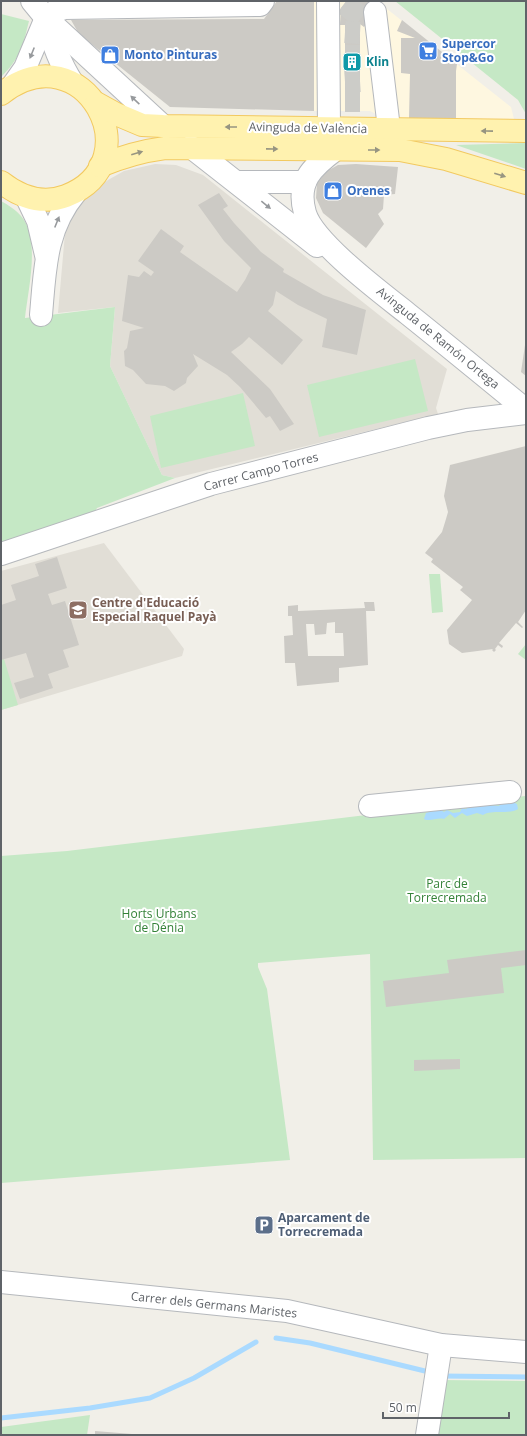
<svg xmlns="http://www.w3.org/2000/svg" width="527" height="1436" font-family="'Open Sans',sans-serif">
<style>
.commercial{fill:#fef7e0}
.education{fill:#e1ded6}
.green{fill:#c5e8c5}
.water{fill:#aadaff}
.lines{fill:none;stroke-linecap:round;stroke-linejoin:round}
.stream{stroke:#aadaff;stroke-width:5}
.building{fill:#cccac5;fill-rule:evenodd}
.minor-tunnel{stroke:#ccccc8;stroke-width:22;stroke-dasharray:22 11;stroke-linecap:butt}
.minor-casing{stroke:#b5b8bc;stroke-width:24}
.major-casing{stroke:#f2c960;stroke-width:24}
.minor{stroke:#fff;stroke-width:22}
.major{stroke:#fff2af;stroke-width:22}
.oneway{fill:#979a9d}
.oneway2{fill:#979581}
.labels{text-anchor:middle;stroke-width:4;stroke-linejoin:round;paint-order:stroke}
.shop-label{font-size:12px;font-weight:bold;fill:#366cbe;stroke:#fff;text-anchor:start}
.culture-label{font-size:12px;font-weight:bold;fill:#0d838f;stroke:#fff;text-anchor:start}
.street-label{font-size:12px;fill:#5f6368;stroke:#fff}
.education-label{font-size:12px;font-weight:bold;fill:#785e54;stroke:#fff;text-anchor:start}
.park-label{font-size:12px;fill:#348238;stroke:#fff}
.service-label{font-size:12px;font-weight:bold;fill:#4e5e75;stroke:#fff;text-anchor:start}
</style>
<rect width="100%" height="100%" fill="#f1efe8"/>
<polygon class="commercial" points="314,1 377,1 511,107 514,119 388,120 370,111 314,111"/>
<g class="education">
<polygon points="155,164 176,165 203,175 447,369 436,408 438,414 175,478 162,475 110,366 115,307 58,313 66,222 72,209 108,180 124,171"/>
<polygon points="104,543 184,649 182,656 1,710 1,571"/>
</g>
<g class="green">
<polygon points="395,1 526,1 526,114 518,100"/>
<path d="M1 14 29 21C23 46 20 58 1 77Z"/>
<polygon points="526,143 526,169 456,145"/>
<path d="M1 201C8 205 15 209 21 216 41 239 28 289 25 318L115 307 110 366 162 475 175 478 97 508 92 517 1 543Z"/>
<polygon points="415,359 428,411 319,437 307,385"/>
<polygon points="243,393 255,446 161,468 150,416"/>
<polygon points="429,574 440,574 443,612 432,613"/>
<polygon points="526,644 526,660 518,654"/>
<polygon points="4,659 18,705 1,710 1,660"/>
<polygon points="525,796 526,1158 373,1160 370,954 258,963 258,967 267,989 290,1160 1,1183 1,856 67,851"/>
<polygon points="441,1380 526,1381 526,1435 433,1435"/>
<polygon points="90,1415 87,1435 1,1435 1,1427"/>
</g>
<path class="water" d="M512 802 517 804 518 809C508 815 492 809 483 815L477 813 467 816 462 813 455 818 450 814 444 819C438 817 429 822 424 819L426 813 439 809 444 812 447 810 453 813 460 812 462 808 466 809 469 806C480 807 489 804 499 806L501 803Z"/>
<g class="lines">
<g class="stream">
<polyline points="276,1338 310,1343 429,1372"/>
<polyline points="442,1376 526,1377"/>
<polyline points="1,1418 90,1408 150,1398 194,1378 256,1342"/>
</g>
</g>
<g class="building">
<polygon points="277,1 314,1 314,111 170,107 79,34 71,20 264,19"/>
<polygon points="347,1 373,1 379,6 364,27 360,24 360,106 345,105 345,25 340,25 341,8"/>
<polygon points="402,20 457,64 456,71 456,118 409,118 410,74 401,73 401,38 415,38 397,31"/>
<polygon points="356,164 398,167 395,194 384,195 383,209 378,214 384,224 366,248 323,213 316,198 317,183 327,171 338,165"/>
<polygon points="219,193 228,206 223,209 234,223 261,252 284,269 283,272 323,295 366,310 357,355 322,347 327,319 298,305 276,291 273,305 268,311 303,340 282,365 249,337 242,344 231,352 270,389 294,424 280,431 270,416 266,418 240,387 227,375 193,354 198,366 187,378 186,383 174,391 165,386 146,384 133,370 125,366 124,351 127,348 130,331 144,328 122,321 128,275 139,277 144,271 151,276 154,272 138,261 161,229 184,246 180,252 237,292 245,280 251,268 224,241 198,205"/>
<polygon points="525,345 526,345 526,376 521,372"/>
<polygon points="526,446 526,610 518,622 523,627 522,628 516,623 499,643 503,646 502,648 498,645 495,649 496,650 494,652 492,650 493,649 462,653 449,644 447,630 472,600 460,590 463,587 431,562 433,559 425,553 442,532 446,519 448,512 444,496 450,465"/>
<polygon points="57,557 67,588 48,594 52,605 65,601 79,645 63,650 69,667 48,674 53,688 20,699 14,683 34,677 26,653 1,660 1,605 16,600 11,585 39,576 35,564"/>
<path d="M364 602H374L375 611H366L368 665 339 668V682L297 686 295 663H285L284 636 293 635 292 616H288V606L298 605V611L365 608ZM335 622V633H343L344 656H308L306 624H314L315 635 326 634 327 623Z"/>
<polygon points="526,950 526,965 501,968 504,993 386,1007 383,981 449,973 447,960"/>
<polygon points="460,1059 460,1069 414,1071 414,1060"/>
<polygon points="95,1431 132,1434 132,1435 95,1435"/>
</g>
<g class="lines">
<g class="minor-tunnel">
<polyline points="344,4 368,22"/>
<polyline points="345,32 360,33"/>
<polyline points="345,56 360,56"/>
<polyline points="345,82 360,81"/>
<polyline points="345,101 360,101"/>
</g>
<g class="minor-casing">
<g id="minor">
<polyline points="32,1 46,18 163,126"/>
<polyline points="328,1 329,128"/>
<polyline points="375,12 388,120 387,130"/>
<path d="M46 18C52 42 59 62 72 82"/>
<polyline points="13,85 25,68 46,18 54,12 64,8 260,5 263,1"/>
<polyline points="191,147 317,246"/>
<path d="M335 150C312 167 296 182 305 213 314 243 383 294 408 314 448 346 487 378 526 410"/>
<polyline points="238,182 305,182"/>
<polyline points="27,198 38,221 46,255"/>
<path d="M41 315C45 269 45 229 76 192"/>
<polyline points="1,554 211,484 428,428 467,420 526,413"/>
<polyline points="370,806 510,792"/>
<polyline points="1,1282 287,1311 441,1345 526,1352"/>
<polyline points="427,1435 441,1345"/>
</g>
</g>
<g class="major-casing">
<g id="major">
<path d="M1 94C84 29 154 162 66 196 42 205 20 197 1 182"/>
<polyline points="96,103 116,114 142,125 163,126 526,131"/>
<path d="M100 166C121 157 142 151 165 148L400 150 446 159 526 183"/>
</g>
</g>
<use href="#minor" class="minor"/>
<use href="#major" class="major"/>
</g>
<defs><path id="oneway-solid" d="M-6-.8H1V-3.2L6.5 0L1 3.2V.8H-6Z"/></defs>
<g class="oneway">
<use href="#oneway-solid" transform="translate(32 53) rotate(112)"/>
<use href="#oneway-solid" transform="translate(135 100) rotate(-137)"/>
<use href="#oneway-solid" transform="translate(266 205) rotate(39)"/>
<use href="#oneway-solid" transform="translate(57 222) rotate(-68)"/>
</g>
<g class="oneway2">
<use href="#oneway-solid" transform="translate(231 127) rotate(-180)"/>
<use href="#oneway-solid" transform="translate(487 131) rotate(-179)"/>
<use href="#oneway-solid" transform="translate(272 149) rotate(1)"/>
<use href="#oneway-solid" transform="translate(374 150)"/>
<use href="#oneway-solid" transform="translate(137 153) rotate(-16)"/>
<use href="#oneway-solid" transform="translate(500 175) rotate(17)"/>
</g>
<defs>
<g id="supermarket-square" transform="scale(1)"><rect x="-9" y="-9" width="18" height="18" rx="4" fill="#3f7fe0" stroke="#fff"/><path d="M-6-5.5h2.5l.6 2H6L4.5 2H-2.5L-4.4-4H-6ZM-1.5 3.2a1.3 1.3 0 1 0 .1 0ZM3 3.2a1.3 1.3 0 1 0 .1 0Z" fill="#fff"/></g>
<g id="shop-square" transform="scale(1)"><rect x="-9" y="-9" width="18" height="18" rx="4" fill="#3f7fe0" stroke="#fff"/><path d="M-5-2.5h2.3a2.7 3.5 0 0 1 5.4 0H5L5.5 6h-11ZM-1.5-2.5h3a1.5 2.3 0 0 0-3 0Z" fill="#fff"/></g>
<g id="building-square" transform="scale(1)"><rect x="-9" y="-9" width="18" height="18" rx="4" fill="#0f9aa8" stroke="#fff"/><path d="M-4-6H4V6H1V3H-1V6H-4ZM-2.5-4.3h1.7v1.8h-1.7ZM.8-4.3h1.7v1.8H.8ZM-2.5-1h1.7V.8h-1.7ZM.8-1h1.7V.8H.8Z" fill="#fff"/></g>
<g id="school-square" transform="scale(1)"><rect x="-9" y="-9" width="18" height="18" rx="4" fill="#8d6e63" stroke="#fff"/><path d="M0-5L7-2L0 1L-7-2ZM-4 1L0 2.5L4 1V4Q0 6-4 4Z" fill="#fff"/></g>
<g id="parking-square" transform="scale(1)"><rect x="-9" y="-9" width="18" height="18" rx="4" fill="#5c6f8a" stroke="#fff"/><path d="M-3.5-5.5H1a3.5 3.5 0 0 1 0 7H-1V5.5H-3.5ZM-1-3.4V-.6H.8a1.4 1.4 0 0 0 0-2.8Z" fill="#fff"/></g>
</defs>
<g fill-rule="evenodd">
<use href="#supermarket-square" x="428" y="51"/>
<use href="#shop-square" x="110" y="55"/>
<use href="#building-square" x="352" y="62"/>
<use href="#shop-square" x="333" y="191"/>
<use href="#school-square" x="78" y="610"/>
<use href="#parking-square" x="264" y="1225"/>
</g>
<g class="labels">
<g class="shop-label">
<text x="442" y="48">Supercor<tspan x="442" dy="14">Stop&amp;Go</tspan></text>
<text x="124" y="59">Monto Pinturas</text>
<text x="347" y="195">Orenes</text>
</g>
<g class="culture-label">
<text x="366" y="66">Klin</text>
</g>
<g class="street-label">
<text transform="translate(308 128) rotate(1)" y="4">Avinguda de València</text>
<text transform="translate(438 338) rotate(39)" y="4">Avinguda de Ramón Ortega</text>
<text transform="translate(261 472) rotate(-15)" y="4">Carrer Campo Torres</text>
<text transform="translate(214 1305) rotate(6)" y="4">Carrer dels Germans Maristes</text>
</g>
<g class="education-label">
<text x="92" y="607">Centre d'Educació<tspan x="92" dy="14">Especial Raquel Payà</tspan></text>
</g>
<g class="park-label">
<text x="447" y="888">Parc de<tspan x="447" dy="14">Torrecremada</tspan></text>
<text x="159" y="918">Horts Urbans<tspan x="159" dy="14">de Dénia</tspan></text>
</g>
<g class="service-label">
<text x="278" y="1222">Aparcament de<tspan x="278" dy="14">Torrecremada</tspan></text>
</g>
</g>
<rect width="527" height="1436" fill="none" stroke="#5f6368" stroke-width="4"/>
<path d="M383 1412v6h126v-6" fill="none" stroke="#5f6368" stroke-width="2"/>
<text x="389" y="1412" font-size="12" fill="#5f6368" stroke="#ffffff" stroke-width="3" paint-order="stroke">50 m</text>
</svg>
